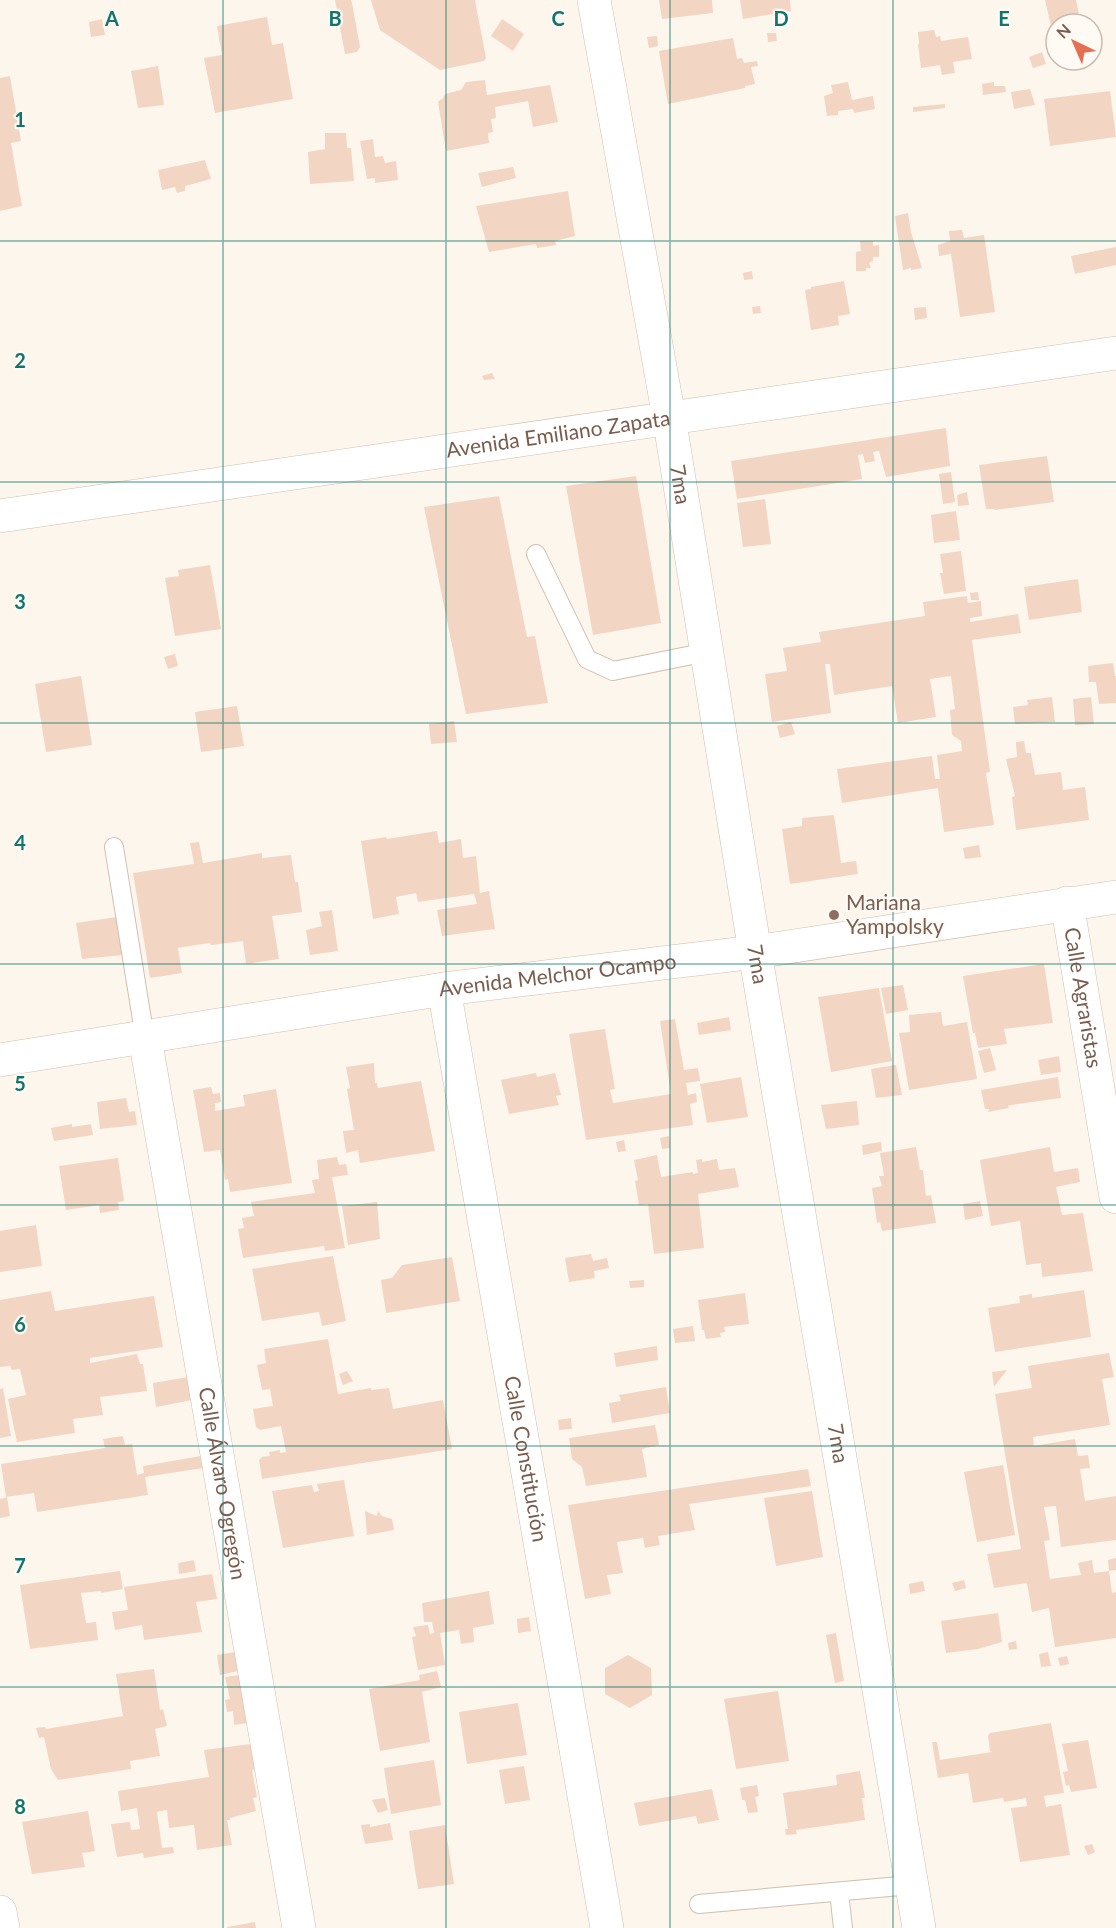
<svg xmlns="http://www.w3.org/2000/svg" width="1116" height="1928" font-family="Lato,sans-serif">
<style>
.building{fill:#f3d5c3}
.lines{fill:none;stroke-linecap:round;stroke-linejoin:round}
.service-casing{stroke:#d1beb0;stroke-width:20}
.minor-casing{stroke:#d1beb0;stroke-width:34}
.tertiary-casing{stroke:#d1beb0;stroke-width:34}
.service{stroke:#fff;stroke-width:18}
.minor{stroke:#fff;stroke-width:33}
.tertiary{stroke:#fff;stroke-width:33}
.grid{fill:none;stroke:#0f766e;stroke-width:1.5;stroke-opacity:0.55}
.education-dot{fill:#8d6e63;stroke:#fffaf3;stroke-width:2}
.labels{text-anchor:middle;stroke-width:4.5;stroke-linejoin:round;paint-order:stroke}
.street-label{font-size:21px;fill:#7a5c4d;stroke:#fffaf3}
.education-label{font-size:21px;fill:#785e54;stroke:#fffaf3;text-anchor:start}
.grid-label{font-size:20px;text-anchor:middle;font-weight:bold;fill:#0f766e;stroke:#fffaf3;stroke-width:4.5;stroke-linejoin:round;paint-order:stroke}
</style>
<rect width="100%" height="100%" fill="#fdf6ec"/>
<g class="building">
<polygon points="335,0 351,0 352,3 360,47 357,52 345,54"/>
<polygon points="371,0 475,0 486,58 484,61 440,70 380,30"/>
<polygon points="659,0 712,0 713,13 662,19"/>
<polygon points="740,0 790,0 791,11 743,19"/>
<polygon points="1045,0 1076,0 1081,24 1056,24 1056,48"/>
<polygon points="267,17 272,45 283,43 293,99 215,113 204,58 222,55 217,26"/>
<polygon points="102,19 105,35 91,37 89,22"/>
<polygon points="502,19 524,34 513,51 491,36"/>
<polygon points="934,30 936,37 940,36 941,41 968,37 972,59 953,62 955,73 942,75 940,65 921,68 918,44 919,44 918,32"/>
<polygon points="767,33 776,33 777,41 768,42"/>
<polygon points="657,36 658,46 649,48 647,37"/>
<polygon points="733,38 737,59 742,58 744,63 757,61 758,66 751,67 755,84 745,86 745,88 668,104 659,51"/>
<polygon points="1042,52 1046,64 1033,68 1029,57"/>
<polygon points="158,66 164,105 138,108 131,71"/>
<polygon points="10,76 21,141 11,143 22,206 0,211 0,78"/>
<polygon points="485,80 487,95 550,85 558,122 533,127 528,101 495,107 496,118 491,119 493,132 488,133 489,143 446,151 438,102 443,98 445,94 461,90 466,82"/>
<polygon points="848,82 852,100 873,96 875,109 854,113 853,109 838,111 838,115 827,116 824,96 833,93 831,85"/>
<polygon points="994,82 994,86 1005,86 1006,92 983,95 982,84"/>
<polygon points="1030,89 1035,105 1014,109 1011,92"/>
<polygon points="1110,91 1116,137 1050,146 1044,99"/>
<polygon points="945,104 945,108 913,112 913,107"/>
<polygon points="325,133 346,133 347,148 351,148 354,181 310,184 308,152 325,149"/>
<polygon points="373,139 375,157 383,156 385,163 396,161 398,180 375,183 375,178 367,179 360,141"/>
<polygon points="205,160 211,179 185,186 185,191 177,193 175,187 162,190 158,170"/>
<polygon points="513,167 516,178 482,187 478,173"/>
<polygon points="568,191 575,236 555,241 556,245 537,248 536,244 489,252 476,206"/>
<polygon points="908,213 911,232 922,268 911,270 911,268 903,270 895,216"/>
<polygon points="962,230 964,238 984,235 995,312 960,317 951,254 939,256 938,245 950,241 949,231"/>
<polygon points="860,241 873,241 873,246 879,245 879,257 873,257 873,261 869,263 871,268 866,268 866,271 856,271 856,252 861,251"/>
<polygon points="1116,247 1116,265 1075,274 1071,256"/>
<polygon points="752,271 753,279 744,280 743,273"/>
<polygon points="844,281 850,314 838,316 839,325 811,330 805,290 811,289 811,287"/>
<polygon points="760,306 761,313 753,314 752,307"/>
<polygon points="926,307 927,318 915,320 914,308"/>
<polygon points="492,373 495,379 484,380 482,376"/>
<polygon points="946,428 950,466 886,477 879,451 873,452 875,461 865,463 863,454 858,455 862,479 737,499 731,461"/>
<polygon points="1047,456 1054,502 995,510 994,509 986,509 979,465"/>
<polygon points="951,472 955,502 943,504 939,474"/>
<polygon points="636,476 661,623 593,635 566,486"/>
<polygon points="967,492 969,505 958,506 957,495"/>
<polygon points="499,496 527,637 535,636 548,703 466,714 424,507"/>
<polygon points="765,499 771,544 743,547 737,503"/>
<polygon points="956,511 960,540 934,543 931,515"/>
<polygon points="961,551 966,591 944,594 940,573 943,573 940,554"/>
<polygon points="210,565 221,629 175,636 165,578 179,576 178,570"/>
<polygon points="1078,579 1082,612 1029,620 1024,587"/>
<polygon points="978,592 979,600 971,600 970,593"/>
<polygon points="967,596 968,603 981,601 982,616 970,618 970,622 1018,614 1021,633 972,640 990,772 986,773 994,825 944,832 938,788 842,803 837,769 932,756 935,779 940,779 937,755 962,751 961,741 952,735 950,710 955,709 951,676 930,679 936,717 898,723 892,686 834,695 830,664 825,664 831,713 772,722 765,674 787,671 783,648 821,642 819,632 925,616 923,602"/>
<polygon points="175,654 178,666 168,669 164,657"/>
<polygon points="1113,663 1115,676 1116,676 1116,703 1099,704 1096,682 1089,682 1088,666"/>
<polygon points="81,676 92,745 46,752 35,684"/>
<polygon points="1052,697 1055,722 1015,724 1013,707 1028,705 1027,700"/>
<polygon points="1091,697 1094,724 1075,725 1073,699"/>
<polygon points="237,706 244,746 201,752 195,712"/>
<polygon points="454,721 457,742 431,744 429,724"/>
<polygon points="791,722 795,734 780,738 777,726"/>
<polygon points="1024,741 1026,753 1031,753 1035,775 1061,772 1063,790 1085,787 1089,820 1016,830 1012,797 1015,796 1006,759 1017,757 1016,742"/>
<polygon points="834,815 841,863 856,861 858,874 790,884 782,829 802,826 802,818"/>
<polygon points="437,831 439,843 461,839 463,858 476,856 480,893 489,891 495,929 442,936 437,910 477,904 474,894 418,902 416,893 396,897 399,914 373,919 361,841 386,837 387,839"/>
<polygon points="199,842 203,863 262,853 262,858 291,855 295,882 298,882 302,912 272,916 279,959 246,964 243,941 211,945 210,943 202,944 178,948 182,973 150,978 133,873 194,864 190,843"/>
<polygon points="979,845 981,857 965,859 963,848"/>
<polygon points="332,910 338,951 310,955 306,930 322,926 319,912"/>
<polygon points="117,917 123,955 82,959 76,923"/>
<polygon points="1044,964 1053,1023 1004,1029 1007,1044 978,1048 975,1033 973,1033 963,976"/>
<polygon points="903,985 908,1010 886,1014 881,988"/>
<polygon points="879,988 892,1061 831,1072 818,997"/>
<polygon points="941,1012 943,1026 967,1022 977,1079 909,1090 899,1033 910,1032 909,1015"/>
<polygon points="729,1017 731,1030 699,1035 697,1023"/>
<polygon points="675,1019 684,1070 698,1068 700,1081 686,1083 688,1095 696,1093 697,1102 690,1104 693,1125 586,1140 569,1034 605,1029 615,1089 610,1090 613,1103 671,1094 660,1021"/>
<polygon points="990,1048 996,1070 984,1073 978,1051"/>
<polygon points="1059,1056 1061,1072 1041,1075 1038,1060"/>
<polygon points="374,1063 375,1083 377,1083 378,1088 421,1081 435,1151 360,1163 358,1150 346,1153 343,1131 354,1130 347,1089 350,1088 346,1067"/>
<polygon points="896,1065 902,1095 876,1098 871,1069"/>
<polygon points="536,1073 537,1077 555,1073 561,1095 556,1096 559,1105 509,1114 501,1080"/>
<polygon points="741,1077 748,1117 707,1123 700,1084"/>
<polygon points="1058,1077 1061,1098 1011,1105 1008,1106 1009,1108 988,1112 989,1109 985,1109 981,1090"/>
<polygon points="211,1087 213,1094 220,1093 221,1102 215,1103 215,1111 245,1106 243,1095 276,1089 292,1183 230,1192 228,1179 225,1180 220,1150 204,1152 193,1090"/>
<polygon points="126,1098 129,1112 135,1111 137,1125 100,1129 97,1102"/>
<polygon points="857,1101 859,1125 826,1129 821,1105"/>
<polygon points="72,1124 72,1127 91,1124 93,1135 54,1141 51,1128"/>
<polygon points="669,1136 670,1148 662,1149 660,1138"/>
<polygon points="624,1140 626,1151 618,1152 616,1142"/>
<polygon points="881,1142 882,1151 863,1155 862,1145"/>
<polygon points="916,1147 920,1170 923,1170 926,1196 931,1195 936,1223 882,1231 880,1222 877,1223 872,1188 882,1186 879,1176 884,1176 880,1153"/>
<polygon points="1050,1147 1054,1172 1078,1168 1080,1182 1056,1187 1062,1215 1083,1213 1093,1271 1042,1277 1041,1263 1026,1265 1020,1221 991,1226 980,1160"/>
<polygon points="657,1155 661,1177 693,1172 693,1174 698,1173 696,1160 702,1159 702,1162 717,1159 719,1170 735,1168 739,1187 698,1194 704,1248 654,1254 648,1204 639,1205 635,1181 638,1180 634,1160"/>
<polygon points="337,1157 339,1165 346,1164 348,1175 332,1177 345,1248 325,1251 324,1246 243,1258 238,1229 244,1228 242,1218 254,1216 251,1202 315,1193 312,1180 319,1179 317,1160"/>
<polygon points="118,1158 124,1201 118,1202 119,1210 100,1213 99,1205 66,1210 59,1166"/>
<polygon points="980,1201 983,1216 965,1220 963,1204"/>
<polygon points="377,1202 380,1239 348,1245 342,1206"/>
<polygon points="36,1225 42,1266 0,1272 0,1231"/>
<polygon points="591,1254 593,1261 607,1258 609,1268 594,1271 595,1278 569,1282 565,1258"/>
<polygon points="333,1256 346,1321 322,1326 319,1312 262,1321 252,1269"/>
<polygon points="452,1257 460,1301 386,1313 381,1280 392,1278 402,1265"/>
<polygon points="644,1280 644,1287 630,1288 629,1281"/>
<polygon points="1084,1290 1091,1337 995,1352 988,1308 1020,1303 1019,1296 1032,1294 1032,1298"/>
<polygon points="51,1291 55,1311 154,1296 163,1347 90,1358 90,1363 137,1354 140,1364 143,1364 147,1391 100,1397 103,1415 73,1419 75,1433 17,1442 8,1399 26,1395 20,1369 12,1370 10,1366 0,1367 0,1300"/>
<polygon points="745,1293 749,1324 724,1327 725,1332 720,1333 721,1337 706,1339 704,1330 702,1330 698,1300"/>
<polygon points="693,1326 695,1341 675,1343 673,1329"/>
<polygon points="328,1339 338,1394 371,1388 371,1390 389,1388 393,1409 443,1400 452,1449 262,1479 259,1460 262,1457 270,1456 269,1452 280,1450 280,1453 286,1452 281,1426 260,1430 256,1427 253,1409 273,1406 270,1389 262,1390 257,1365 266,1363 264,1349"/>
<polygon points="657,1346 658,1360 616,1367 614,1353"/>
<polygon points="1109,1353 1114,1377 1102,1379 1110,1425 1033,1437 1034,1446 1075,1439 1078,1456 1088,1455 1090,1468 1080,1469 1085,1501 1116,1496 1116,1540 1061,1547 1056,1506 1044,1507 1050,1540 1044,1541 1050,1579 1081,1575 1078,1563 1092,1560 1094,1573 1109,1571 1112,1593 1116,1592 1116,1638 1055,1647 1049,1608 1032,1612 1027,1583 994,1588 987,1554 1021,1549 995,1394 1032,1388 1028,1366"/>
<polygon points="1007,1370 994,1387 992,1372"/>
<polygon points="347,1371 353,1381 343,1385 339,1374"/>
<polygon points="188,1377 192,1400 156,1407 153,1383"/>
<polygon points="666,1387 670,1413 612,1423 609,1403 621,1401 619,1395"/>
<polygon points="3,1388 11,1436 0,1438 0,1389"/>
<polygon points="571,1418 572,1429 559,1430 558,1420"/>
<polygon points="655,1425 659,1445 642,1449 647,1477 586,1486 582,1467 572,1459 569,1438"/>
<polygon points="123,1436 125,1445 132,1444 137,1475 144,1473 143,1466 201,1456 203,1468 145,1477 148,1495 37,1512 34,1493 6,1497 1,1464 105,1448 103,1439"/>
<polygon points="1003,1465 1015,1535 977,1542 964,1472"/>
<polygon points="808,1469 811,1486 689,1504 695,1530 658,1536 660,1545 645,1548 643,1538 617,1542 623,1573 607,1575 611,1594 585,1599 568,1505"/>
<polygon points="344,1480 354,1536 283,1548 272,1491 312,1485 314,1492 319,1491 317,1484"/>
<polygon points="812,1491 823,1557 776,1566 764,1498"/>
<polygon points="7,1497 10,1516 0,1518 0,1499"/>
<polygon points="365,1511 377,1516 378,1511 382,1516 392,1519 394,1530 367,1535"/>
<polygon points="1116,1558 1116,1570 1109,1571 1108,1560"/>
<polygon points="194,1560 196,1571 179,1574 178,1563"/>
<polygon points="120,1571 123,1589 101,1593 101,1591 81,1593 86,1623 96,1622 98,1640 30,1649 20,1585"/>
<polygon points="212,1574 217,1599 196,1602 202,1632 144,1640 142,1625 115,1630 112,1612 128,1610 124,1587"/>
<polygon points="964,1580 966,1588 955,1591 952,1583"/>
<polygon points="923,1581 925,1591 910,1594 909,1584"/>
<polygon points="489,1591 494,1624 473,1628 474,1642 461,1644 459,1630 440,1633 445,1665 418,1670 412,1637 416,1636 413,1627 428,1625 430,1634 434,1633 432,1622 424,1622 422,1603"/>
<polygon points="998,1613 1002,1642 978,1649 946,1653 941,1621"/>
<polygon points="529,1617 531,1631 518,1633 517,1619"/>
<polygon points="836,1633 844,1681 835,1683 826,1635"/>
<polygon points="1016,1641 1017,1649 1009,1650 1008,1643"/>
<polygon points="235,1652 238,1671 220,1675 217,1655"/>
<polygon points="1048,1652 1051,1666 1041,1667 1039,1654"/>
<polygon points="628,1655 651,1668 652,1695 630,1708 605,1694 605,1668"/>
<polygon points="1067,1656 1069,1664 1060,1666 1058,1658"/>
<polygon points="154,1669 160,1710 163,1709 167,1726 155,1729 160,1756 130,1761 131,1769 58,1780 51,1769 44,1737 39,1738 36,1728 45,1727 46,1729 123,1716 116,1674"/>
<polygon points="437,1671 441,1687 422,1692 430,1742 380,1751 369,1689 420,1680 419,1675"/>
<polygon points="239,1675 247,1723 234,1725 233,1711 227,1712 225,1700 230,1699 225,1677"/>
<polygon points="778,1691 789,1761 736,1769 724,1699"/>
<polygon points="518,1703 527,1755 467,1764 459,1712"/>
<polygon points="1051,1723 1064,1793 1044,1796 1046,1807 1061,1804 1070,1855 1020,1862 1011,1808 1027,1806 1026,1798 1004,1802 1003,1798 973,1803 968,1773 938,1778 932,1742 937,1742 940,1760 992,1752 990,1751 988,1736 990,1733"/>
<polygon points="1088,1740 1097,1788 1071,1792 1069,1785 1066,1786 1063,1772 1068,1771 1062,1744"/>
<polygon points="251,1744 255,1769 252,1770 257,1797 253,1798 256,1811 230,1818 230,1820 227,1820 232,1845 197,1850 194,1825 169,1828 167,1810 157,1812 162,1848 173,1847 174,1853 144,1858 143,1853 117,1857 111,1824 130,1822 131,1830 140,1829 137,1808 121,1811 118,1791 209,1777 204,1750"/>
<polygon points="434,1760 441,1805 391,1814 384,1768"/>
<polygon points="524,1766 530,1800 505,1804 499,1770"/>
<polygon points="860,1771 865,1798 862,1798 865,1820 796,1830 797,1834 786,1835 785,1829 788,1829 783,1793 837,1785 836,1775"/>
<polygon points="757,1785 759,1796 755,1797 758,1812 748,1813 745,1800 742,1800 740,1788"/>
<polygon points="712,1789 719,1820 698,1824 696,1816 639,1826 634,1803"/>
<polygon points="385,1798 388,1810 378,1813 372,1800"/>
<polygon points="88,1811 95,1851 82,1853 85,1867 32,1874 22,1822"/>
<polygon points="390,1823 393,1840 365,1844 361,1825 370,1824 370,1827"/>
<polygon points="445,1825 454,1884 418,1889 409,1831"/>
<polygon points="1092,1844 1095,1852 1088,1855 1084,1846"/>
<polygon points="255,1922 256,1928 228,1928 227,1927"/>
</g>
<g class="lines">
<g class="service-casing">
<g id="service">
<polyline points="536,554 587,659 613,671 707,652"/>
<polyline points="114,847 145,1038"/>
<polyline points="839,1892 843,1928"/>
<polyline points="699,1904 911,1885"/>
</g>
</g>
<g class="minor-casing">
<g id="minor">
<path id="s1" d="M594 0 669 417 755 952 919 1928"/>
<path id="s2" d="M0 516 1116 353"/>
<path id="s3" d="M1067 903 1116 1197"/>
<path id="s4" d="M444 989 607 1928"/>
<path id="s5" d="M145 1038 299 1928"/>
<polyline points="0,1912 3,1928"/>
</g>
</g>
<g class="tertiary-casing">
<g id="tertiary">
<path id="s6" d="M0 1060 444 989 755 952 1116 897"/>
</g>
</g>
<use href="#service" class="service"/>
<use href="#minor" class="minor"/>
<use href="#tertiary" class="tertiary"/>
</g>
<path class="grid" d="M223 0V1928M446 0V1928M670 0V1928M893 0V1928M0 241H1116M0 482H1116M0 723H1116M0 964H1116M0 1205H1116M0 1446H1116M0 1687H1116"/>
<circle class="education-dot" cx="834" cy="915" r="6"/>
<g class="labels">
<g class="street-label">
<text dy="7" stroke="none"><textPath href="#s2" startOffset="564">Avenida Emiliano Zapata</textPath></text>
<text dy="7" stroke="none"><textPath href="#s1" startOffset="492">7ma</textPath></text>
<text dy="7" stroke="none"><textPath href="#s1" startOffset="978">7ma</textPath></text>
<text dy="7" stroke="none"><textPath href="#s6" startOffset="564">Avenida Melchor Ocampo</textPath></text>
<text dy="7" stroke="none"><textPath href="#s3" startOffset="96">Calle Agraristas</textPath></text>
<text dy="7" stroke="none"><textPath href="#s1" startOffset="1464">7ma</textPath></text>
<text dy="7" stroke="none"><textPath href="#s4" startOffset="477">Calle Constitución</textPath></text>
<text dy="7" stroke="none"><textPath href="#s5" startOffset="452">Calle Álvaro Ogregón</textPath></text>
</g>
<g class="education-label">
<text x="846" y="910">Mariana<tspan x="846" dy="24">Yampolsky</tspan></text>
</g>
</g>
<g class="grid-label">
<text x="112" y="26">A</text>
<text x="335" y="26">B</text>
<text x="558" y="26">C</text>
<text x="781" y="26">D</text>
<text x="1004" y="26">E</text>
<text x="20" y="127">1</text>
<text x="20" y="368">2</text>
<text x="20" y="609">3</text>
<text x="20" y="850">4</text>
<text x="20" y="1091">5</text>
<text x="20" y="1332">6</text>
<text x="20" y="1573">7</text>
<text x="20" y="1814">8</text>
</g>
<g transform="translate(1074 42) rotate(316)"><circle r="28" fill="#fffaf3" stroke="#cabbb1" stroke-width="1.5"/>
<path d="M0-4.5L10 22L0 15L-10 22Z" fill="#e76f51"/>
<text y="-9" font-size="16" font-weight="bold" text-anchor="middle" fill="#7a5c4d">N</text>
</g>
</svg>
